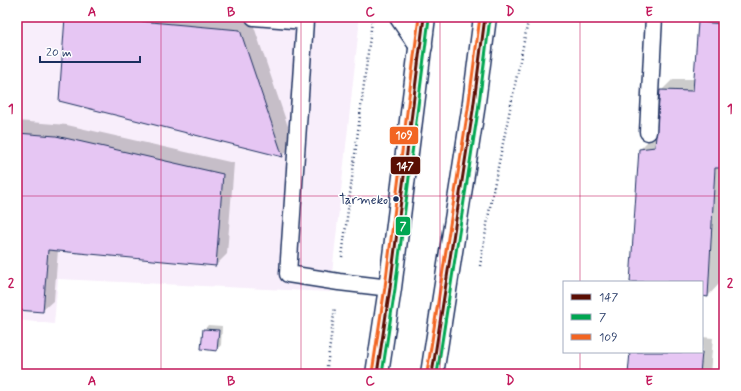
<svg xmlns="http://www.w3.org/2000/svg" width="741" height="391" font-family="Mynerve,sans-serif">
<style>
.built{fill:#f8eefb}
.shadow{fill:#0003}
.building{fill:#e6c6f3;stroke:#1b2f5e}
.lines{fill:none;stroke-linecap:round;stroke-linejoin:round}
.lane-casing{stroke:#1b2f5e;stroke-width:19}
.secondary-casing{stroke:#1b2f5e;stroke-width:25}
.path{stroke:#1b2f5e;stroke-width:2.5;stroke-dasharray:1 3;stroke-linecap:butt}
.lane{stroke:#fff;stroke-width:16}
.secondary{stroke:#fff;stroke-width:22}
.bus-1-casing{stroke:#fff;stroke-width:6}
.bus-2-casing{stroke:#fff;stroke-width:6}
.bus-3-casing{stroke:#fff;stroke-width:6}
.bus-1{stroke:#5a0e03;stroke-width:3}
.bus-2{stroke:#00a651;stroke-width:3}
.bus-3{stroke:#f26522;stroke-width:3}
.grid{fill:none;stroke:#c2185b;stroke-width:1;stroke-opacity:0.55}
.bus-dot{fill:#1b2f5e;stroke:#fff;stroke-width:1.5}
.labels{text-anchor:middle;stroke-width:3;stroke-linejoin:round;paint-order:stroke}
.bus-label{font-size:13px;fill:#1b2f5e;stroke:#fff;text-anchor:end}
.line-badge{stroke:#fff;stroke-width:1.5}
.badge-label{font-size:11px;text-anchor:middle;font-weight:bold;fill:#fff}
.neatline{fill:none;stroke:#c2185b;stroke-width:1.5}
.grid-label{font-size:13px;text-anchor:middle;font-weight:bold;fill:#c2185b}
</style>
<rect width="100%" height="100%" fill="#fff"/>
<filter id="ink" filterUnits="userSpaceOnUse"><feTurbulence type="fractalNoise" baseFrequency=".025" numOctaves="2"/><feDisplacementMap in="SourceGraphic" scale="8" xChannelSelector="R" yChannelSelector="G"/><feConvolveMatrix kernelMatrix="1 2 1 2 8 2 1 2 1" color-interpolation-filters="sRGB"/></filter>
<g filter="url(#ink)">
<polygon class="built" points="17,17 357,17 359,27 330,292 58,279 54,324 17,320"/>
<g class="shadow">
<polygon points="66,17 251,18 294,144 282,156"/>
<polygon points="705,17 724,17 724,198 720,283 708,296 702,295 702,282 631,282 640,149 652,137 657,137 661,91 673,79 695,79 699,23"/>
<polygon points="17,121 67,125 234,163 227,254 216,265 58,250 54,300 42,311 17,309"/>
<polygon points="208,325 222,326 221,345 217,350 204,330"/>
<polygon points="702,337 713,338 710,374 629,374 631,352 702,352"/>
</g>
<g class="building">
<polygon points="65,17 95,17 240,30 283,157 59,101"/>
<polygon points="698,22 724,24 724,168 715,168 708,297 702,296 702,282 630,282 639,149 655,147 660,90 693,91"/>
<polygon points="17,133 56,136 223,174 216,266 48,250 43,312 17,310"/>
<polygon points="203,329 219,330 217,351 201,349"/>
<polygon points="630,352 702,352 700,374 628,374"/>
</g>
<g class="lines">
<g class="lane-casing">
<g id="lane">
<polyline points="254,17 305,21 288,274 339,282 390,288"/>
<polyline points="648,132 654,17"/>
</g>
</g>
<g class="secondary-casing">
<g id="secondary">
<polyline points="401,17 421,46"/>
<polyline points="377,374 390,288 424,17"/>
<polyline points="432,374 473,110 485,17"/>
</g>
</g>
<g class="path">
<polyline points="342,257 372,21"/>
<polyline points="480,266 491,201 529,17"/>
<polyline points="326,374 335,307"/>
</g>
<use href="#lane" class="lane"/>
<use href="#secondary" class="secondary"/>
<g class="bus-1-casing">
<g id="bus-1">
<polyline points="377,374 390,288 424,17"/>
<polyline points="432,374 473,110 485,17"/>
</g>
</g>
<g class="bus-2-casing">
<g id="bus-2">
<polyline points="382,374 395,289 429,18"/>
<polyline points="437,374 478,111 490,18"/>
</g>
</g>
<g class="bus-3-casing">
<g id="bus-3">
<polyline points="372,373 385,287 419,17"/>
<polyline points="427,373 468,109 480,17"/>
</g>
</g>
<use href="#bus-1" class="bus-1"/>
<use href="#bus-2" class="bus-2"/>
<use href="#bus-3" class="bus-3"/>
</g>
</g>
<path class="grid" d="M161 17V374M301 17V374M440 17V374M580 17V282M17 196H724M580 352V374"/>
<circle class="bus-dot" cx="396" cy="199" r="3.5"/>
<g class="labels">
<g class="bus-label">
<text x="388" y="204">Tarmeko</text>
</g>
</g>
<g class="line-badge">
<rect x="389" y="126" width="30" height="19" rx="4" fill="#f26522"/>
<rect x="390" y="156" width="31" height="19" rx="4" fill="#5a0e03"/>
<rect x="395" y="216" width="16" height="20" rx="4" fill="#00a651"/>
</g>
<g class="badge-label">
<text x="404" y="139">109</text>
<text x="405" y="170">147</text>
<text x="403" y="230">7</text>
</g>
<rect width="741" height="391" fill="none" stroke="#fff" stroke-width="44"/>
<rect x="563" y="281" width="140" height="72" fill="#ffffff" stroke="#a4acbf"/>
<rect x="571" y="294" width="20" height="6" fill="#5a0e03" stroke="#a4acbf"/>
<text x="599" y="301" font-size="12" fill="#1b2f5e">147</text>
<rect x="571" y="314" width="20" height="6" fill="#00a651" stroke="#a4acbf"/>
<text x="599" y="321" font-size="12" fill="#1b2f5e">7</text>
<rect x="571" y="334" width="20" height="6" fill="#f26522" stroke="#a4acbf"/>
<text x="599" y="341" font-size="12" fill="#1b2f5e">109</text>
<path d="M40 56v6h100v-6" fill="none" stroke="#1b2f5e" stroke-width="2"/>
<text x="46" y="56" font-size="12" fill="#1b2f5e" stroke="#ffffff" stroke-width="3" paint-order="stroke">20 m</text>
<rect x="22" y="22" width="697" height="347" class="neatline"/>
<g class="grid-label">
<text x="92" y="16">A</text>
<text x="231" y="16">B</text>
<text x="370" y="16">C</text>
<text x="510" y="16">D</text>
<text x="649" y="16">E</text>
<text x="11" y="113">1</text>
<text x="730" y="113">1</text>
<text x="11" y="287">2</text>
<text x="730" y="287">2</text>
<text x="92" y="385">A</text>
<text x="231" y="385">B</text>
<text x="370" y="385">C</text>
<text x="510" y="385">D</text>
<text x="649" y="385">E</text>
</g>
</svg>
